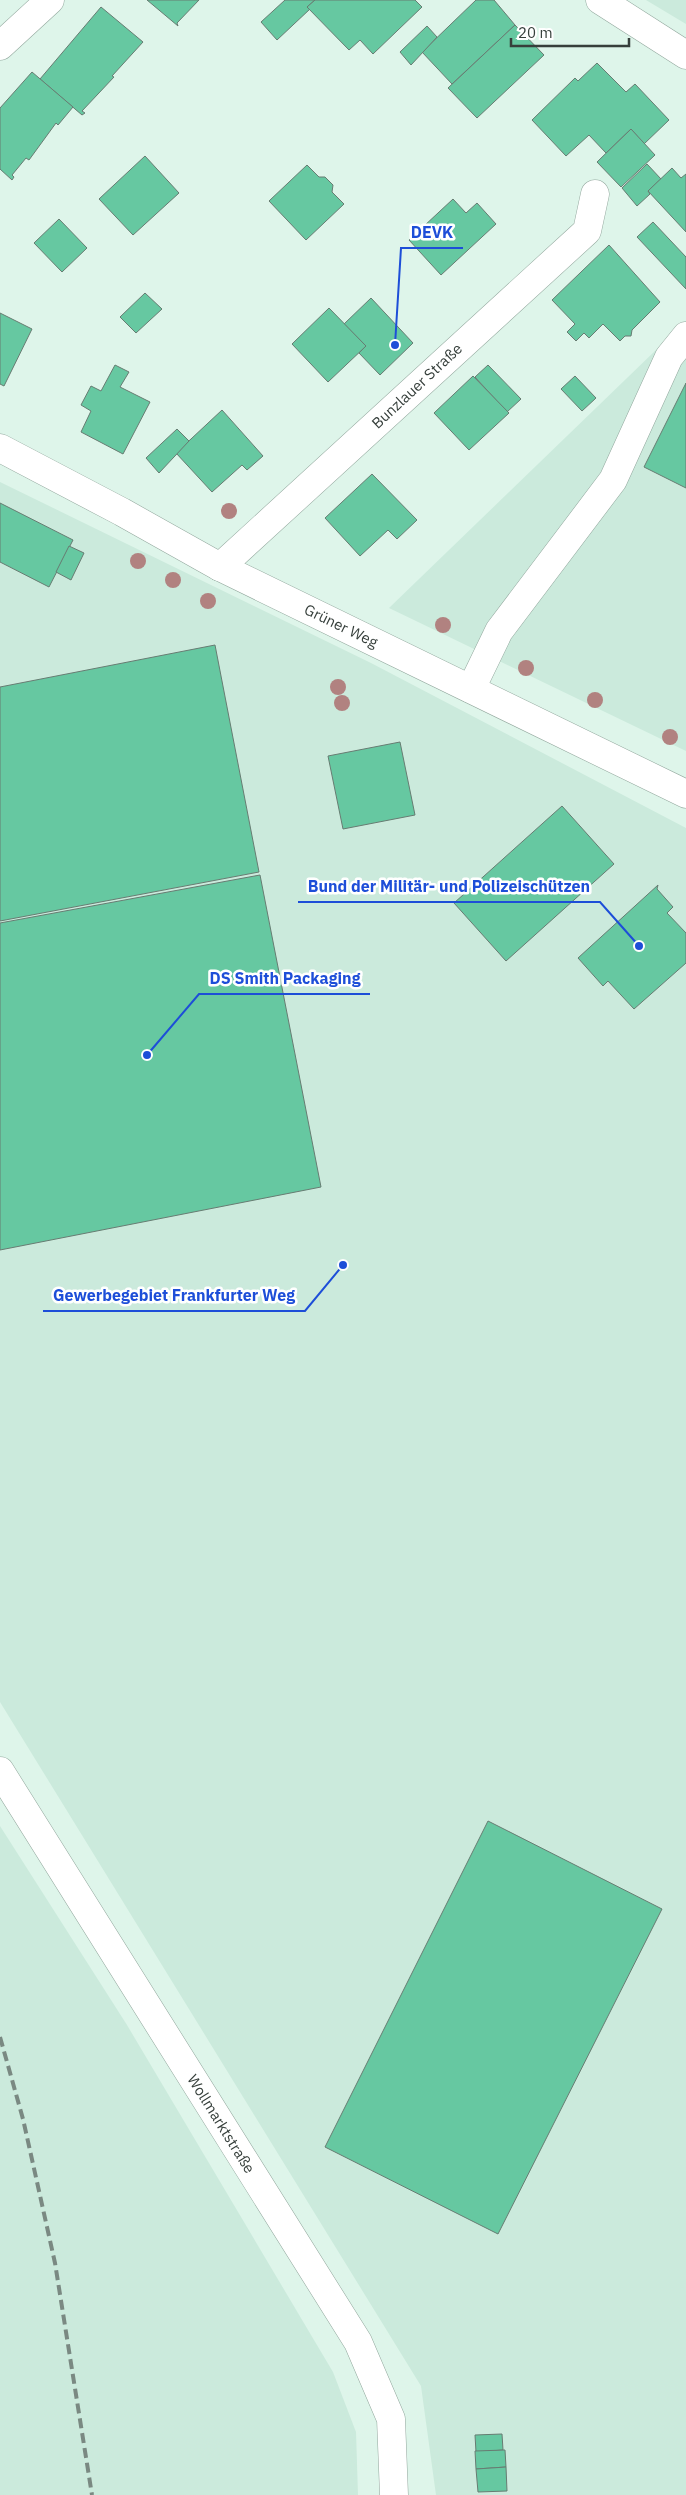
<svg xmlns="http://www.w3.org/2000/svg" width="686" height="2495" font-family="'IBM Plex Sans',sans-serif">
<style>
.built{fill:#cbeadc}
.building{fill:#66c8a1;stroke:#677c72}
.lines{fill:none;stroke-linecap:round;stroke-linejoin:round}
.minor-casing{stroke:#92a79d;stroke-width:29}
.minor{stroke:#fff;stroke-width:28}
.rail{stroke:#7a8982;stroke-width:4;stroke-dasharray:10 5;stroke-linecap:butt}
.tree{fill:#b18280}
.labels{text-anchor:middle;stroke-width:5;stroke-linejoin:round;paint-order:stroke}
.street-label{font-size:15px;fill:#363f3b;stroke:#fff}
.leader{fill:none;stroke:#1d4ed8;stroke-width:2}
.callout-dot{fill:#1d4ed8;stroke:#fff;stroke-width:2}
.callout-label{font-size:16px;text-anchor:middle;font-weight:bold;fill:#1d4ed8;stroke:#fff;stroke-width:5;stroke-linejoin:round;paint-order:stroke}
</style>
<rect width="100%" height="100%" fill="#def5ea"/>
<g class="built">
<polygon points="646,0 686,0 686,24"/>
<polygon points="686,321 686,751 389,608"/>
<polygon points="0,482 371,663 686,828 686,2495 436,2495 421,2386 0,1702"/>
<polygon points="0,1826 127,2025 333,2372 356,2432 358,2495 0,2495"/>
</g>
<g class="building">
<polygon points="147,0 199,0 177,23 178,26"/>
<polygon points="285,0 315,0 307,7 310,9 277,40 261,22"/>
<polygon points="315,0 415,0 422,7 373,54 360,40 349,50 307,7"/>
<polygon points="476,0 494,0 515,25 452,84 422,52"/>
<polygon points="101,7 143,42 112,76 114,77 82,111 85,113 82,115 40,79"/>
<polygon points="515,25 544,55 477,118 448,88"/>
<polygon points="427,26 437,37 411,65 400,52"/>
<polygon points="597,63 626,92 635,84 669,120 644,144 631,129 606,153 589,135 566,156 532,120 575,78 578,81"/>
<polygon points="32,72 73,107 58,125 56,123 29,160 26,158 12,175 14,177 12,180 0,169 0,108"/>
<polygon points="631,129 655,155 621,187 597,162"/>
<polygon points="145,156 179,193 133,235 99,199"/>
<polygon points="647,164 661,179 648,191 650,194 637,206 622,188"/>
<polygon points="307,165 319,177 325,177 333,185 332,192 344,204 306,240 269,201"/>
<polygon points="672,168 681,178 686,174 686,232 648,191"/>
<polygon points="453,199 466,213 477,203 496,224 441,275 409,240"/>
<polygon points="59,219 87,248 62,272 34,243"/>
<polygon points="653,222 686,257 686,289 637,237"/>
<polygon points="609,245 660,302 632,330 631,336 625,336 620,341 603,324 589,338 584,333 576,341 567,332 575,324 552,300"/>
<polygon points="145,293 162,309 136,333 120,317"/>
<polygon points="371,298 413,343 380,375 359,353 366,346 344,324"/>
<polygon points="329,308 366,346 328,382 292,344"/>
<polygon points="0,313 32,329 4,386 0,384"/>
<polygon points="115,365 129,372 120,387 150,402 123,454 81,432 91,411 81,405 91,386 101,391"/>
<polygon points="488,365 521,399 507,412 475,377"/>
<polygon points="473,376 509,413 469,450 434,413"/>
<polygon points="575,376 596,398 582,411 561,389"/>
<polygon points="686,383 686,488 644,467"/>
<polygon points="222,410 263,456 247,470 242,465 212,492 176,453"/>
<polygon points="177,429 189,441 159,473 146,458"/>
<polygon points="372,474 417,520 397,539 388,530 360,556 325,518"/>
<polygon points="0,503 73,540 49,587 0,562"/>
<polygon points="69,546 84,553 71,580 56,572"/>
<polygon points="215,645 259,872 0,921 0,687"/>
<polygon points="400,742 415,815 343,829 328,756"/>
<polygon points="562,806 614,864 506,961 454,903"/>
<polygon points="260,875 321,1187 0,1250 0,923"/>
<polygon points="658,885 657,889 673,907 667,913 686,933 686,963 634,1009 608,981 603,986 578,958"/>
<polygon points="488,1821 662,1909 498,2234 325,2147"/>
<polygon points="502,2434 503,2450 476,2452 475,2435"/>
<polygon points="505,2450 506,2467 476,2469 475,2451"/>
<polygon points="506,2467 507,2491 478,2492 476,2469"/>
</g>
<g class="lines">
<g class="minor-casing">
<g id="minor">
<polyline points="600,0 686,55"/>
<polyline points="0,46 50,0"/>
<polyline points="0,448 122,512 220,567 686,794"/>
<polyline points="220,567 587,231 595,194"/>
<polyline points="471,689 499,631 613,480 669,357 686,336"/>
<polyline points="0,1771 358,2342 391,2419 394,2495"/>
</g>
</g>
<use href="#minor" class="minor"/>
<polyline class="rail" points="0,2037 23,2119 55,2263 92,2495"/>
</g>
<g class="tree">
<circle cx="229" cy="511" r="8"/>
<circle cx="138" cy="561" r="8"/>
<circle cx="173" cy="580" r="8"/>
<circle cx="208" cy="601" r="8"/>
<circle cx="443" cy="625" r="8"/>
<circle cx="526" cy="668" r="8"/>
<circle cx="338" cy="687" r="8"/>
<circle cx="595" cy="700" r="8"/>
<circle cx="342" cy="703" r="8"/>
<circle cx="670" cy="737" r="8"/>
</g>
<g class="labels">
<g class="street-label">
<text transform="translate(417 386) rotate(-43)" y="5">Bunzlauer Straße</text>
<text transform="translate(341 626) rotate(26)" y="5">Grüner Weg</text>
<text transform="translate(221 2124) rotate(58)" y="5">Wollmarktstraße</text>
</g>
</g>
<path class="leader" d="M395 345L401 248H463M639 946L600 902H298M147 1055L199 994H370M343 1265L305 1311H43"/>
<g class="callout-dot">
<circle cx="395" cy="345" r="5"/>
<circle cx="639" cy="946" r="5"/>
<circle cx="147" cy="1055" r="5"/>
<circle cx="343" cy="1265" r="5"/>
</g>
<g class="callout-label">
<text x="432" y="238">DEVK</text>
<text x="449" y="892">Bund der Militär- und Polizeischützen</text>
<text x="285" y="984">DS Smith Packaging</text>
<text x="174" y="1301">Gewerbegebiet Frankfurter Weg</text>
</g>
<path d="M511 38v8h118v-8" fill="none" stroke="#363f3b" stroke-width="2.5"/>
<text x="518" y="38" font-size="15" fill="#363f3b" stroke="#ffffff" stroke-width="4" paint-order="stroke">20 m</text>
</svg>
